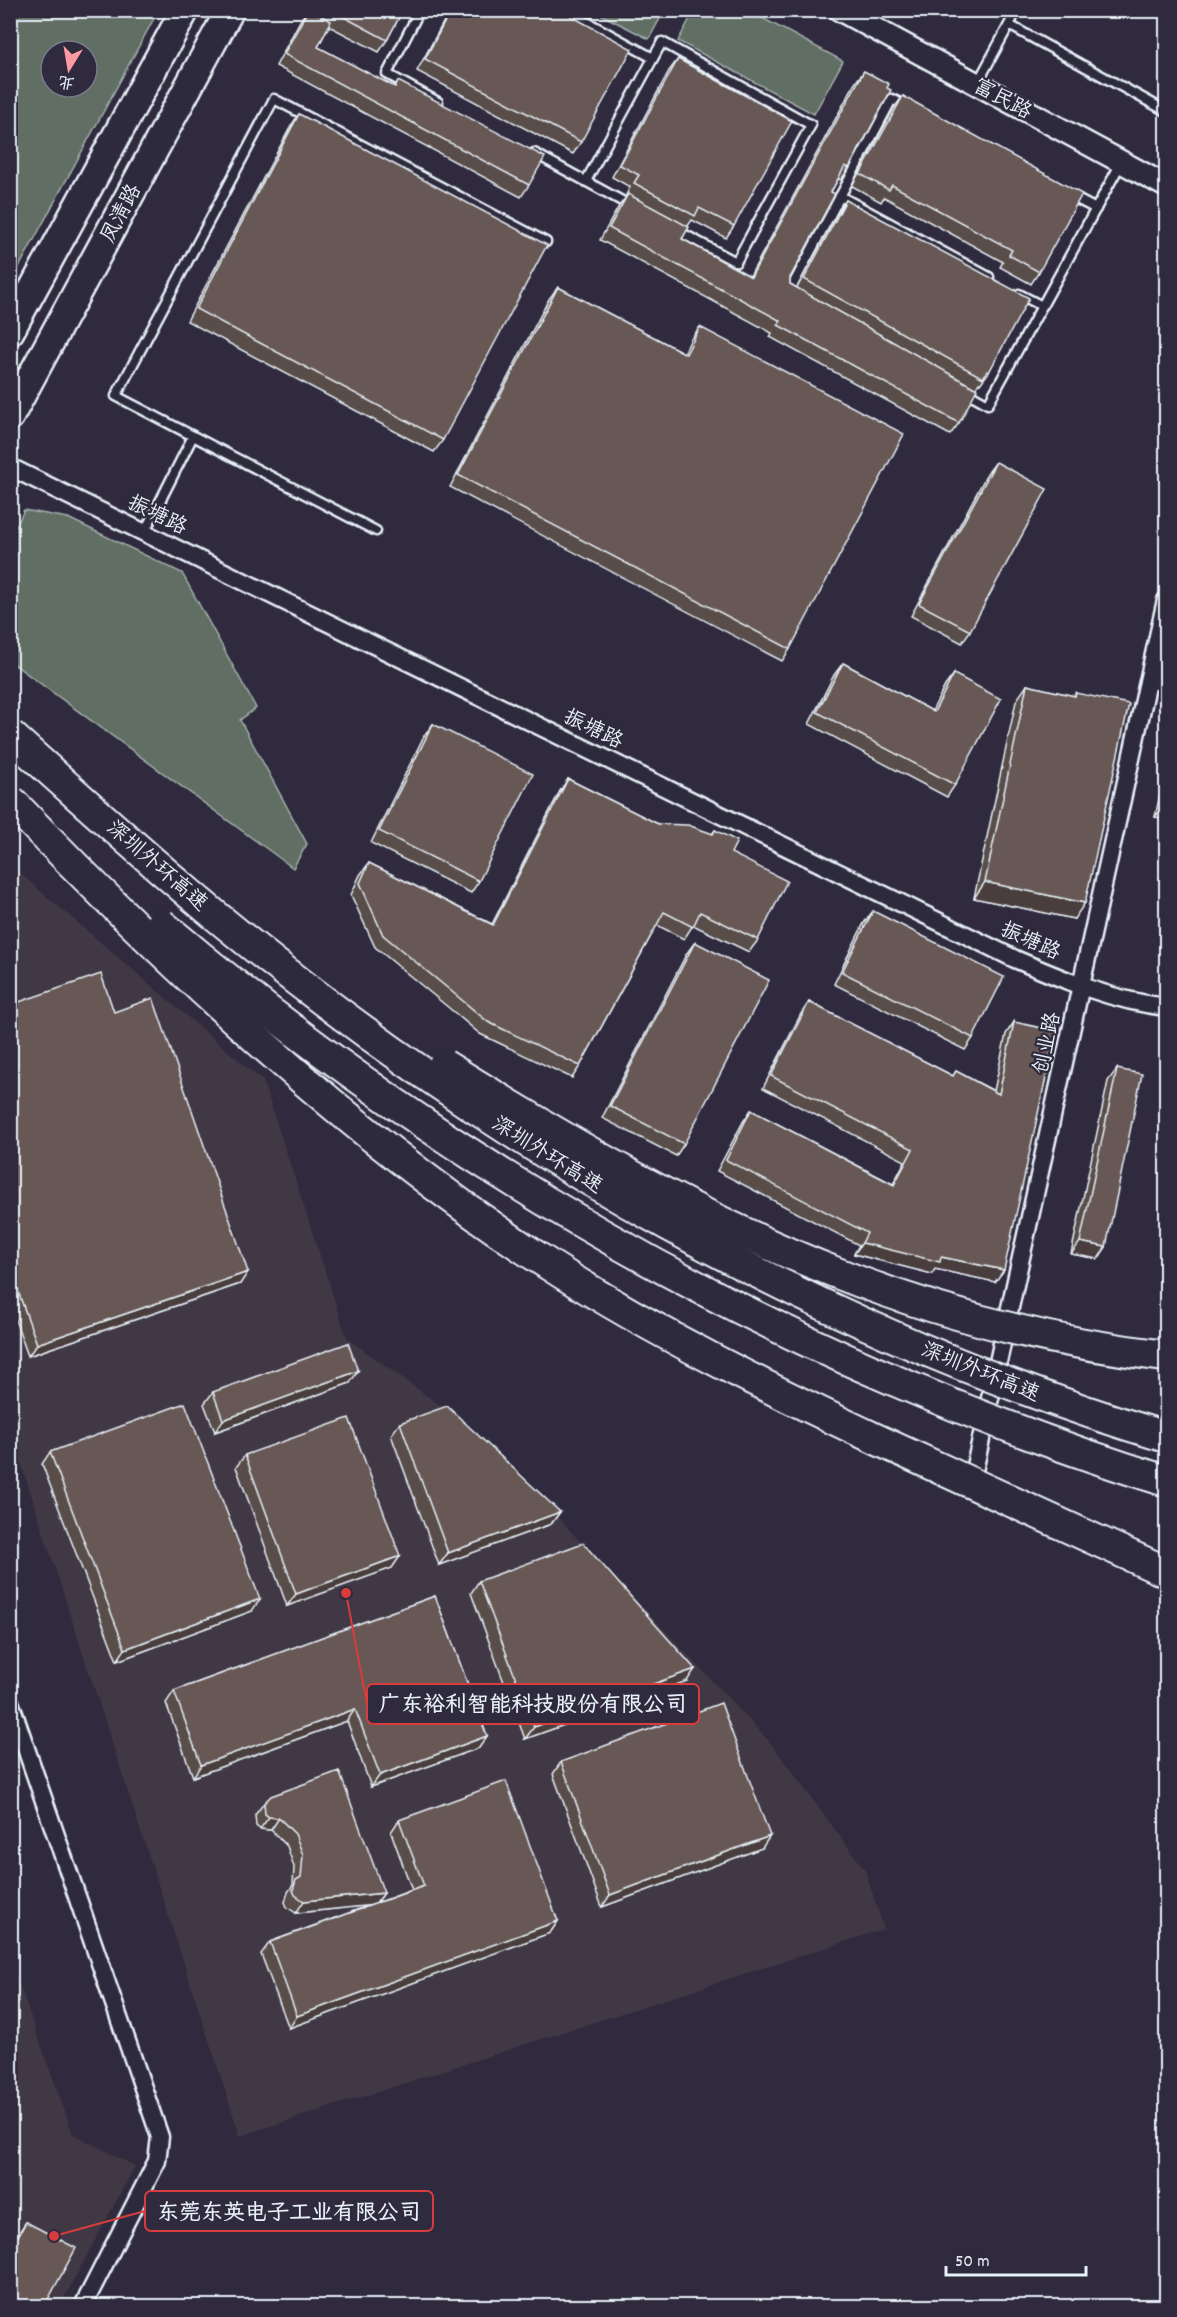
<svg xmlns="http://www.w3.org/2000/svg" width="1177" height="2317" font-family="Dekko,'LXGW WenKai TC',sans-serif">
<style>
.built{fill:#403844}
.green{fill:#616e63;stroke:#a4b0ae;stroke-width:1.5;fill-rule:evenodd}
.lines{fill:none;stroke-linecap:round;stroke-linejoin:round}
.service-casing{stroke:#e8f1f8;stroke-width:13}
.minor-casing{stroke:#e8f1f8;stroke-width:21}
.tertiary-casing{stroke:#e8f1f8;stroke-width:26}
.trunk-casing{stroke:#e8f1f8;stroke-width:32}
.service{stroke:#2f2a3d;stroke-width:8}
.minor{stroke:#2f2a3d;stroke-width:16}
.tertiary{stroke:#2f2a3d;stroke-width:21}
.trunk{stroke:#2f2a3d;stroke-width:27}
.motorway-bridge-casing{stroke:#e8f1f8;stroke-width:34;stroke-linecap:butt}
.motorway-bridge{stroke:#2f2a3d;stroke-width:30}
.wall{fill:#594d49;stroke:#e8f1f8;stroke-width:1.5}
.shaded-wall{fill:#483e3c;stroke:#e8f1f8;stroke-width:1.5}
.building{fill:#675955;stroke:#e8f1f8;stroke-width:1.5}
.labels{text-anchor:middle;stroke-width:4.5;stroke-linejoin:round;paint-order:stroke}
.street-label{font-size:21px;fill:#e8f1f8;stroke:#2f2a3d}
.leader{fill:none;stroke:#d83c3d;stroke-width:2}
.callout-dot{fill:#d83c3d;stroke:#2f2a3d;stroke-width:2}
.callout{fill:#2f2a3d;stroke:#d83c3d;stroke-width:2}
.callout-label{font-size:22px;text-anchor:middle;font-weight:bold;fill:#e8f1f8}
</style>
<rect width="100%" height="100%" fill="#2f2a3d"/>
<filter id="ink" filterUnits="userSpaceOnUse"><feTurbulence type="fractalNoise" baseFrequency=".0167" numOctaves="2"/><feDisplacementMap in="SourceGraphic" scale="12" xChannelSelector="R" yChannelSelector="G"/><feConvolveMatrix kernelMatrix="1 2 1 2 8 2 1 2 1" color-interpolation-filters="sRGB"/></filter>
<g filter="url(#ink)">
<g class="built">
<polygon points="10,865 263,1081 347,1338 477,1432 770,1742 865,1870 884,1929 240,2136 11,1433"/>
<polygon points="10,1959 73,2134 135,2166 60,2306 11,2306"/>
</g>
<g class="green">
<path d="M11 10 158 11 11 282 10 11ZM51 51H87V87H51Z"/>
<polygon points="594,11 594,10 664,11 649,39"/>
<polygon points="694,11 749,11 843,61 814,114 678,41"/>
<polygon points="24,510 68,518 182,573 256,708 240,720 307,844 293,868 11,662 11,537"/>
</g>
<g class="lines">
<g class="service-casing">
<g id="service">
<polyline points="420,10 387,74 438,102"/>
<polyline points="565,10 653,58"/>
<polyline points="1009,25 1166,111"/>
<polyline points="977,84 1017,10"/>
<polyline points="534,153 631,206"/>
<polyline points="586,181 662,42 811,125 736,262 676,230"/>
<polyline points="840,196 989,277"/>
<polyline points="1071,196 1096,209"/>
<polyline points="788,294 892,99 906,106"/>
<polyline points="1019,294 1042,306"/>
<polyline points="965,391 988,404 1121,163"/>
<polyline points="376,531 116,396 274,99 546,242"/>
<polyline points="144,533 193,436"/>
<polyline points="1148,683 1166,687"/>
</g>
</g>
<g class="minor-casing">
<g id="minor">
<path d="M10 467 1015 959C1064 980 1113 1001 1166 1007"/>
<polyline points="970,1489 1166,600"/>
<polyline points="10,1702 160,2137 157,2161 83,2306"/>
</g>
</g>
<g class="tertiary-casing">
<polyline id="tertiary" points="840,10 1166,186"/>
</g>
<g class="trunk-casing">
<g id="trunk">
<polyline points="10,331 185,10"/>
<polyline points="10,416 230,10"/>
</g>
</g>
<use href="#service" class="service"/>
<use href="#minor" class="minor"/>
<use href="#tertiary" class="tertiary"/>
<use href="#trunk" class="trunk"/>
<g class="motorway-bridge-casing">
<g id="motorway-bridge">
<path d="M10 735C78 796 146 858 216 916 497 1148 817 1331 1166 1437"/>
<path d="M10 800C174 970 356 1141 554 1268 658 1334 767 1388 878 1440 974 1484 1070 1529 1166 1572"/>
<path d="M161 924C460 1177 793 1364 1166 1481"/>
<path d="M444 1065C569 1142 699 1219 837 1273 943 1315 1053 1343 1166 1356"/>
</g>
</g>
<use href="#motorway-bridge" class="motorway-bridge"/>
</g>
<g class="wall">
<polygon points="307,10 321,16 323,10 403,10 387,40 379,52 329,26 318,47 394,87 398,81 529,185 521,197 276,66 300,21"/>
<polygon points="450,10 560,10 581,142 573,154 417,71"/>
<polygon points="678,59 734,226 726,238 692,220 687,227 682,239 750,276 855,83 864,71 849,168 841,180 838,179 831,192 790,278 790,284 797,288 838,212 846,200 989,372 980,384 979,383 976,388 959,423 950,435 770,337 772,333 600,240 619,206 627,196 626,195 630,187 612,177 669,71"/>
<polygon points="903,96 1039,272 1031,284 1000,267 1003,262 884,197 881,202 852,186 894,108"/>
<polygon points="299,114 443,440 434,452 187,321 291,126"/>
<polygon points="558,287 684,353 691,339 700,327 790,649 782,661 450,487 549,299"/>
<polygon points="996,462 970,631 962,643 911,616 987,474"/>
<polygon points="843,663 932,711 945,686 954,674 955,785 947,797 809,724 834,675"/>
<polygon points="1027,685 1074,696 1076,693 1074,919 974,898 1016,701"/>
<polygon points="433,724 479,881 471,893 371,843 424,736"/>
<polygon points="1167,763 1167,819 1155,817"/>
<polygon points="568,779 658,824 712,834 715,830 731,853 758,940 749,952 693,925 684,939 657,925 580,1066 572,1078 480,1034 449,1008 375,947 351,895 360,875 369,863 492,924 560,791"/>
<polygon points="873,911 973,1038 965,1050 834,984 864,923"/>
<polygon points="695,942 684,1144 676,1156 602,1118 687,953"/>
<polygon points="809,1002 953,1076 956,1071 994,1091 1006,1034 1014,1022 1004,1270 995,1282 935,1269 932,1274 854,1254 859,1245 717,1171 743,1122 751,1110 893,1184 905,1161 763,1088 801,1014"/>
<polygon points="10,1005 114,1012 240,1284 28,1356 10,1305"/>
<polygon points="1117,1069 1106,1247 1098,1259 1071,1254 1108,1081"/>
<polygon points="350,1383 215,1432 204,1404 213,1392"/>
<polygon points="400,1423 560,1512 551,1524 439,1565 391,1435"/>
<polygon points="50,1452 252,1611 117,1661 42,1464"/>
<polygon points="245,1455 400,1556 392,1568 287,1606 236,1467"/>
<polygon points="479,1581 687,1681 525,1739 471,1593"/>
<polygon points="435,1596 487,1736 479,1748 371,1787 347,1721 193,1777 166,1703 174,1691"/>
<polygon points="561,1762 762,1848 602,1907 553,1774"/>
<polygon points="264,1803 384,1893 377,1903 412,1890 391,1832 399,1820 558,1921 550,1933 289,2028 261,1954 270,1942 370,1905 296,1913 287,1907 285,1902 288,1892 293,1885 294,1867 287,1846 271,1830 260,1829 256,1826 255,1815"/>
<polygon points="26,2222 10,2307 10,2248 18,2234"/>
</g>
<g class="shaded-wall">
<polygon points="1164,805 1167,805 1167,819 1155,817"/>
<polygon points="985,882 1085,903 1074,919 974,898"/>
<polygon points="1080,1242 1106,1247 1098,1259 1071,1254"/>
<polygon points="862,1243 941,1257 1004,1270 995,1282 935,1269 932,1274 854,1254"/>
<polygon points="248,1272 240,1284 28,1356 37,1344"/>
<polygon points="358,1371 350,1383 215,1432 223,1420"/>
<polygon points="560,1512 551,1524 439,1565 448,1553"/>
<polygon points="400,1556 392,1568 287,1606 296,1594"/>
<polygon points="260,1599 252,1611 117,1661 125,1649"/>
<polygon points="695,1669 687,1681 525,1739 534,1727"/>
<polygon points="355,1709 347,1721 193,1777 201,1765"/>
<polygon points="487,1736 479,1748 371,1787 380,1775"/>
<polygon points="269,1817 279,1818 271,1830 260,1829"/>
<polygon points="770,1836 762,1848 602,1907 610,1895"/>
<polygon points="384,1893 375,1905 296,1913 304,1901"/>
<polygon points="558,1921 550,1933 289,2028 297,2016"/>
</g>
<g class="building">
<polygon points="308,10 311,10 331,21 318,47 395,87 398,81 545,157 529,185 284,54"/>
<polygon points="331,10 403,10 387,40"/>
<polygon points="451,10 560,10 632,49 581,142 425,59"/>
<polygon points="678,59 792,121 734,226 699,208 695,216 634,183 639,175 620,165"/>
<polygon points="864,71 889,84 887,88 891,90 849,168 845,166 831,192 835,194 790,278 790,284 977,389 959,423 778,325 781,321 609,228 628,194 689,227 682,239 751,277"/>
<polygon points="903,96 1082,194 1039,272 1009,255 1012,250 892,185 889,190 860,174"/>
<polygon points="299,114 547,245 443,440 196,309"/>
<polygon points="846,200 1029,298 989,372 987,371 983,378 804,279"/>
<polygon points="558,287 686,354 700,327 904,434 790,649 458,475"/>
<polygon points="996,462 1047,489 970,631 919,604"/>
<polygon points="843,663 934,712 954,674 1001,699 955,785 817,712"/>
<polygon points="1027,685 1075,696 1076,693 1129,704 1085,903 985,882"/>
<polygon points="433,724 533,774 479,881 379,831"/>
<polygon points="568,779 658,824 688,825 713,834 715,830 737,841 731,853 787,881 758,940 700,912 693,927 664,912 580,1066 488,1022 457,996 383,935 360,883 369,863 493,925"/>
<polygon points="1167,792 1167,805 1164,805"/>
<polygon points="873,911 1004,977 973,1038 842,972"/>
<polygon points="695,942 769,980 684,1144 610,1106"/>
<polygon points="101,974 114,1012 153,998 248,1272 37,1344 10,1269 10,1005"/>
<polygon points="809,1002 953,1076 956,1071 999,1094 1014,1022 1056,1031 1004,1270 941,1257 940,1262 862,1243 867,1233 726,1160 751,1110 894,1185 913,1149 771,1076"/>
<polygon points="1117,1069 1142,1074 1106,1247 1080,1242"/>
<polygon points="348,1343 358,1371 223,1420 213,1392"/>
<polygon points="185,1403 260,1599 125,1649 50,1452"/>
<polygon points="447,1406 560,1512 448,1553 400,1423"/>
<polygon points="349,1418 400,1556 296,1594 245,1455"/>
<polygon points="583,1543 695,1669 534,1727 479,1581"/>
<polygon points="435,1596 487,1736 380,1775 355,1709 201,1765 174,1691"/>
<polygon points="721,1703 770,1836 610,1895 561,1762"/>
<polygon points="339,1771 384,1893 304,1901 295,1895 293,1890 296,1880 301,1877 303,1855 295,1834 279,1818 269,1817 265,1814 264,1803 271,1796"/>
<polygon points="506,1781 558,1921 297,2016 270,1942 424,1886 399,1820"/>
<polygon points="26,2222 76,2248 44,2307 10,2307 10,2251"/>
</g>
</g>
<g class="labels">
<g class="street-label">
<text transform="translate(1003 98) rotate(28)" y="7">富民路</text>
<text transform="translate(120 213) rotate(-62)" y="7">凤清路</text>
<text transform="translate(158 514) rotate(26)" y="7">振塘路</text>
<text transform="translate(594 728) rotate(26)" y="7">振塘路</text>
<text transform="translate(158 865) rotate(41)" y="7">深圳外环高速</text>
<text transform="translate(1031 940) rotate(24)" y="7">振塘路</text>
<text transform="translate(1046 1043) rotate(-78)" y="7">创业路</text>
<text transform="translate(548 1154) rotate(32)" y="7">深圳外环高速</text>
<text transform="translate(981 1371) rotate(22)" y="7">深圳外环高速</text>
</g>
</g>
<path class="leader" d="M346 1593L367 1704M54 2236L145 2211"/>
<g class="callout-dot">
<circle cx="346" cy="1593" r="6"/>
<circle cx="54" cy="2236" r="6"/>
</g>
<g class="callout">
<rect x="367" y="1684" width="332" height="40" rx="6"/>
<rect x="145" y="2191" width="288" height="40" rx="6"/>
</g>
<g class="callout-label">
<text x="533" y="1711">广东裕利智能科技股份有限公司</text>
<text x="289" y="2219">东莞东英电子工业有限公司</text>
</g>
<rect width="1177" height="2317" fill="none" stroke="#2f2a3d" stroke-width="36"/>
<rect x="18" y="18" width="1141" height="2281" fill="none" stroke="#e8f1f8" stroke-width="2" filter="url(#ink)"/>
<g transform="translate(69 69) rotate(191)"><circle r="28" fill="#2f2a3d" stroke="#797a88" stroke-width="1.5"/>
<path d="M0-4.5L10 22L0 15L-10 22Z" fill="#ff9aa2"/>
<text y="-9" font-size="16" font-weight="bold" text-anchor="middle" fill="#e8f1f8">北</text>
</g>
<path d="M946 2266v9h140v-9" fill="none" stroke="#e8f1f8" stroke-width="3"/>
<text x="955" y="2266" font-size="18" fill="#e8f1f8" stroke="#2f2a3d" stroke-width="4.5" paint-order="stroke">50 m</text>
</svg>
